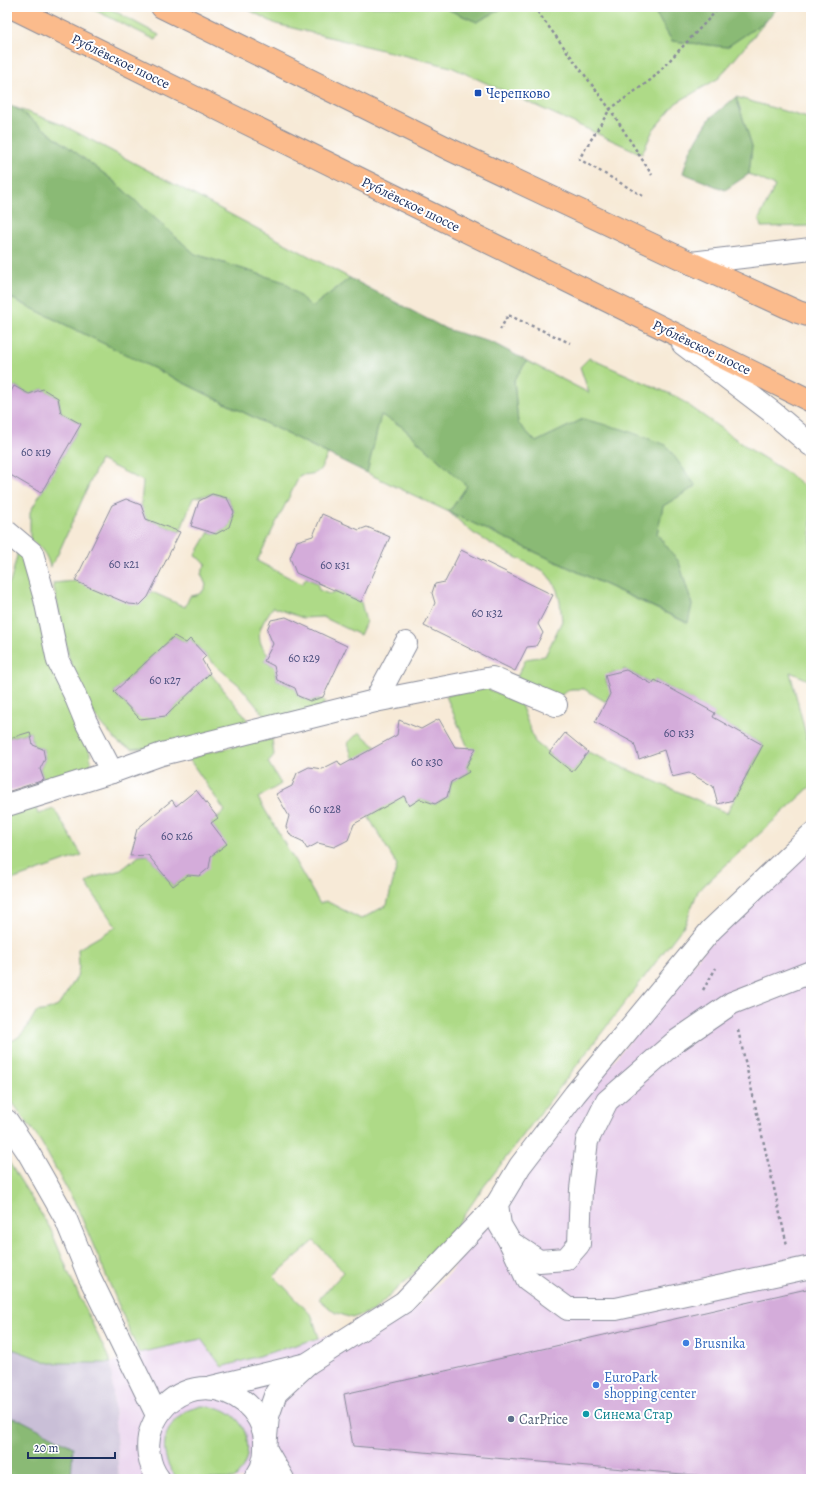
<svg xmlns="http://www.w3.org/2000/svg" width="818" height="1486" font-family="Alegreya,serif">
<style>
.built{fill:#e9d2ed}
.industrial{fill:#c9bfd7}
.green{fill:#aeda87;stroke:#648472}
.forest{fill:#8aba74;stroke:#527469}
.building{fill:#d4acda}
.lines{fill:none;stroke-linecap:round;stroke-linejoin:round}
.minor-casing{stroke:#898c9a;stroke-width:24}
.major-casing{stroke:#898c9a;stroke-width:24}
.path{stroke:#898c9a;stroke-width:2.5;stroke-dasharray:3 3;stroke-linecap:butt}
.minor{stroke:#fff;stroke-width:22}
.major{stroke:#fbbb8c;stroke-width:22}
.transit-dot{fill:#1a4fb4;stroke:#fff;stroke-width:1.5}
.shop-dot{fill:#3f7fe0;stroke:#fff;stroke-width:1.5}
.culture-dot{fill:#0f9aa8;stroke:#fff;stroke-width:1.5}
.service-dot{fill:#5c6f8a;stroke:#fff;stroke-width:1.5}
.labels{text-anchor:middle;stroke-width:4;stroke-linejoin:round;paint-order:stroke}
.number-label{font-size:12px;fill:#494e7d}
.street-label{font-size:14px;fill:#1b2f5e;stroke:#fff}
.transit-label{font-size:14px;fill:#164399;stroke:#fff;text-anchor:start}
.shop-label{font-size:14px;fill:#366cbe;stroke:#fff;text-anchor:start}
.culture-label{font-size:14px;fill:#0d838f;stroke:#fff;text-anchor:start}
.service-label{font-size:14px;fill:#4e5e75;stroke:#fff;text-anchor:start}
</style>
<rect width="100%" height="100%" fill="#fff"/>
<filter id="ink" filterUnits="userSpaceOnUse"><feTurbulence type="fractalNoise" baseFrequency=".025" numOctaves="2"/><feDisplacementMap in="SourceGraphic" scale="8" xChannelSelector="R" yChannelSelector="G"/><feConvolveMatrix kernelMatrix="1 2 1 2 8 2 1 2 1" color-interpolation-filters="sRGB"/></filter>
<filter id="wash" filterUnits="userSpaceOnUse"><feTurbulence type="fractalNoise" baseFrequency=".012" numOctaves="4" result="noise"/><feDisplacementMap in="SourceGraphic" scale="16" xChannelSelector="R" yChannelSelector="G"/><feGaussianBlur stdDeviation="0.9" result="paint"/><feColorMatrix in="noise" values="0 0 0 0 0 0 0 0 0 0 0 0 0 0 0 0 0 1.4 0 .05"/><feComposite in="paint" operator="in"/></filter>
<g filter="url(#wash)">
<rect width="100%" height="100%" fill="#f7ead7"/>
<polygon class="built" points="811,846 811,1479 119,1479 111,1363 139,1353 201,1339 222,1367 413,1310 450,1272 514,1189 547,1142 720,931"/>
<polygon class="industrial" points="7,1347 50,1363 111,1363 119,1479 7,1479"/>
<g class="green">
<polygon points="88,7 107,7 159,35 156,40"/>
<polygon points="243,7 442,7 477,22 505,7 652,7 672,41 727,47 767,20 719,78 676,103 653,130 642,154 451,67 276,24"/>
<polygon points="736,97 811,119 811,226 761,227 759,219 775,186 749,174 752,146"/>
<polygon points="16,108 63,125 350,278 312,307 284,282 195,254 110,178"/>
<path d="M7 296 328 454C319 472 321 474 300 475L257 561 302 584 306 578 317 583 319 590 329 594 337 591 361 602 366 622 360 635 323 617 303 618 273 607C261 625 252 636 268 655L264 661 278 668 275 673 277 680 295 688 298 696 310 701 318 699 325 701 319 715 268 720 239 685 217 667 190 639 186 643 174 636 114 692 137 717 144 711 166 716 210 673 240 710 250 724 155 747 132 749 119 743 92 713 69 659 53 583 75 581 150 591 185 607 190 596C199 595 203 593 206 585L201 574 206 563 195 556 209 532 216 534 229 527 234 512 227 498 212 494 193 498 180 532 146 519 141 505 143 481 100 460 58 554 50 567C47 554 41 547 30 540V512L81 424 61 413 58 398 43 389 29 394 15 386 9 395 7 394Z"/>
<path d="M589 358 677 397 754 452 785 471 811 491V681L790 672 807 739 811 736V786L698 891 685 924 482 1189 443 1246 373 1311 352 1318 334 1312 319 1299 344 1272 314 1241 274 1276 312 1316 319 1338 222 1367 201 1339 139 1353 77 1207 41 1142 7 1095V1043C25 1036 27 1027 36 1012L48 1010 58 1006 77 977 79 967 78 949 116 927 86 883 95 877 121 870 139 856 148 855 173 886 226 844 211 823 225 811 189 759 209 752 272 739 274 755 268 762 281 784 258 798 320 904 326 901 361 919 387 905 397 865 368 816 356 763 351 754 348 743 359 732 376 747 409 805 420 799 435 804 447 797 451 782 469 772 466 767 472 757 446 696 480 686 520 702 535 742 572 772 588 752 727 813 763 745 713 717 714 713 655 680 652 684 624 669 621 675 616 672 609 674 606 680 608 686 613 689 606 702 584 689H571L556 698 515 681 526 659 545 656 562 621 560 602 557 590 553 582 544 571 505 552 473 533 449 512 367 473 380 414 401 426 467 486 449 512 687 623 692 605 679 562 657 534 663 506 696 486 583 419 536 442 518 423 514 380 527 361 589 393 580 367Z"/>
<polygon points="19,547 90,753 91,763 85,773 45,784 40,769 45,759 43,749 33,745 30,732 7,738 7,636 9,633 7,628 7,586 11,580"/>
<polygon points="34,803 38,814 54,809 82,855 9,881 7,874 7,811"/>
<polygon points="7,1159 50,1228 73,1283 111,1363 50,1363 7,1347"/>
<path d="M201 1406C210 1407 220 1407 228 1412 252 1426 254 1461 234 1479H178C158 1457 160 1428 186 1411 190 1409 196 1408 201 1406Z"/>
</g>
<g class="forest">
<polygon points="442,7 505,7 477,22"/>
<polygon points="652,7 778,7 767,20 727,47 672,41"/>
<polygon points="736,97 752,146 749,174 725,190 683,173 690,151 710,118"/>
<polygon points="7,105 16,108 110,178 195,254 284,282 312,307 350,278 446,329 493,343 527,361 514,380 518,423 536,442 583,419 622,429 666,445 696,486 663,506 657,534 679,562 692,605 688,623 449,512 467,486 401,426 381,415 367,473 7,296"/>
<polygon points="7,1417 21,1420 73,1447 71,1477 66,1479 7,1479"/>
</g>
<g id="blocks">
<g class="building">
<polygon points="14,386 29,394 43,389 58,398 61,413 81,424 41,493 7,473 7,399"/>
<polygon points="212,494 227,498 234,512 229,527 216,534 191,526 199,501"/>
<polygon points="126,499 141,505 146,519 180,532 148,597 140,605 129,604 75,581 112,505"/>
<polygon points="322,514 359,530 367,527 390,537 361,602 296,573 290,558 297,541 313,536"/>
<polygon points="461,550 553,595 538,624 543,633 536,646 527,647 515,671 424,626 435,603 432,593 435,584 445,582"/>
<polygon points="286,617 347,646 323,697 310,701 298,696 295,688 277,680 274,666 264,661 273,644 267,630 271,620"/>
<polygon points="174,636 186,643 190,639 206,656 202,660 210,673 166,716 140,719 114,692"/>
<polygon points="626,670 652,684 655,680 715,713 713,717 763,745 733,800 718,804 713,786 689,773 672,777 664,750 639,759 634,743 595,722 610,694 605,675"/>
<polygon points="439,719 455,747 476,748 466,767 469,772 451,782 447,797 435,804 420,799 409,806 404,796 354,824 348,840 334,847 318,843 307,849 302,841 291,836 286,827 289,816 276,794 292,786 297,773 309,767 322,769 338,761 341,766 397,735 399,720 421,729"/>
<polygon points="30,732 33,745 43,749 45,759 40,769 44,780 7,792 7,739"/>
<polygon points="565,733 588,752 572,772 549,753"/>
<polygon points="196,790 218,818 211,823 227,844 211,856 209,868 199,876 188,875 173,886 148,855 130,856 137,829 172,800 176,806"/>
<polygon points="811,1288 811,1479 741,1479 353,1446 344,1394"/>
</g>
</g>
</g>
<g filter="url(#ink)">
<use href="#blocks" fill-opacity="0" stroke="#898c9a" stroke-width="1"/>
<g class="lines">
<g class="minor-casing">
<g id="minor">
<polyline points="691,263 811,249"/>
<polyline points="683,344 772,412 811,445"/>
<polyline points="7,532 32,553 45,599 58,661 74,693 86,722 112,772 162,754 375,701 492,678 556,705"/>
<polyline points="375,701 406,643"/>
<polyline points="7,805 112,772"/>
<polyline points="811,835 711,930 575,1094 520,1166 497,1204 500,1225 510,1242 527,1279 568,1309 616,1309 811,1267"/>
<polyline points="7,1121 28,1152 65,1217 89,1276 157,1415"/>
<polyline points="510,1242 539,1261 566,1259 579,1244 581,1189 587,1141 607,1101 675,1042 732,1003 811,972"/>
<polyline points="212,1387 307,1364 404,1302 497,1204"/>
<path d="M159 1479C148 1465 145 1443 152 1427 182 1354 285 1394 262 1466 261 1470 257 1475 255 1479"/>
<polyline points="283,1479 265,1448 268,1416 276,1393 306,1365"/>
</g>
</g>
<g class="major-casing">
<g id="major">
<polyline points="11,7 811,401"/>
<polyline points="162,7 451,150 691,263 798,312 811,316"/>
</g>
</g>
<g class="path">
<polyline points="534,7 610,109 652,175"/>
<polyline points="643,196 579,159 610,109 652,79 720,7"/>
<polyline points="500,330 508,315 570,343"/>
<polyline points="703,990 716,968"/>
<polyline points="738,1030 787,1245"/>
</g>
<use href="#minor" class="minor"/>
<use href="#major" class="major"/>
</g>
</g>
<rect class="transit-dot" x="474" y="89" width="8" height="8" rx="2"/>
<g class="shop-dot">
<circle cx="686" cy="1343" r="4"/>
<circle cx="596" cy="1385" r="4"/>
</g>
<circle class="culture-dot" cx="586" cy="1414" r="4"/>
<circle class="service-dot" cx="511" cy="1419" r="4"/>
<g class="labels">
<g class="number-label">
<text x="36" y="456">60 к19</text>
<text x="124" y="568">60 к21</text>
<text x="335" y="569">60 к31</text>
<text x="487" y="617">60 к32</text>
<text x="304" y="662">60 к29</text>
<text x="165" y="684">60 к27</text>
<text x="679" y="737">60 к33</text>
<text x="427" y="766">60 к30</text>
<text x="325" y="813">60 к28</text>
<text x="177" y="840">60 к26</text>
</g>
<g class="street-label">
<text transform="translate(121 61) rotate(26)" y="5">Рублёвское шоссе</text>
<text transform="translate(411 204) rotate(26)" y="5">Рублёвское шоссе</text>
<text transform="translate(702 347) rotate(26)" y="5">Рублёвское шоссе</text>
</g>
<g class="transit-label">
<text x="486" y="98">Черепково</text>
</g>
<g class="shop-label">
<text x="694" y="1348">Brusnika</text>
<text x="604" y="1382">EuroPark<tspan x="604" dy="16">shopping center</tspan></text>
</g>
<g class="culture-label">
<text x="594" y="1419">Синема Стар</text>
</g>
<g class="service-label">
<text x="519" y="1424">CarPrice</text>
</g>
</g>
<rect width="818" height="1486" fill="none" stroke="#fff" stroke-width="24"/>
<path d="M28 1452v6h87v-6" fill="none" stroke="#1b2f5e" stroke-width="2"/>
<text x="34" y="1452" font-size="12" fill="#1b2f5e" stroke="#ffffff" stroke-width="3" paint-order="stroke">20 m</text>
</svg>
